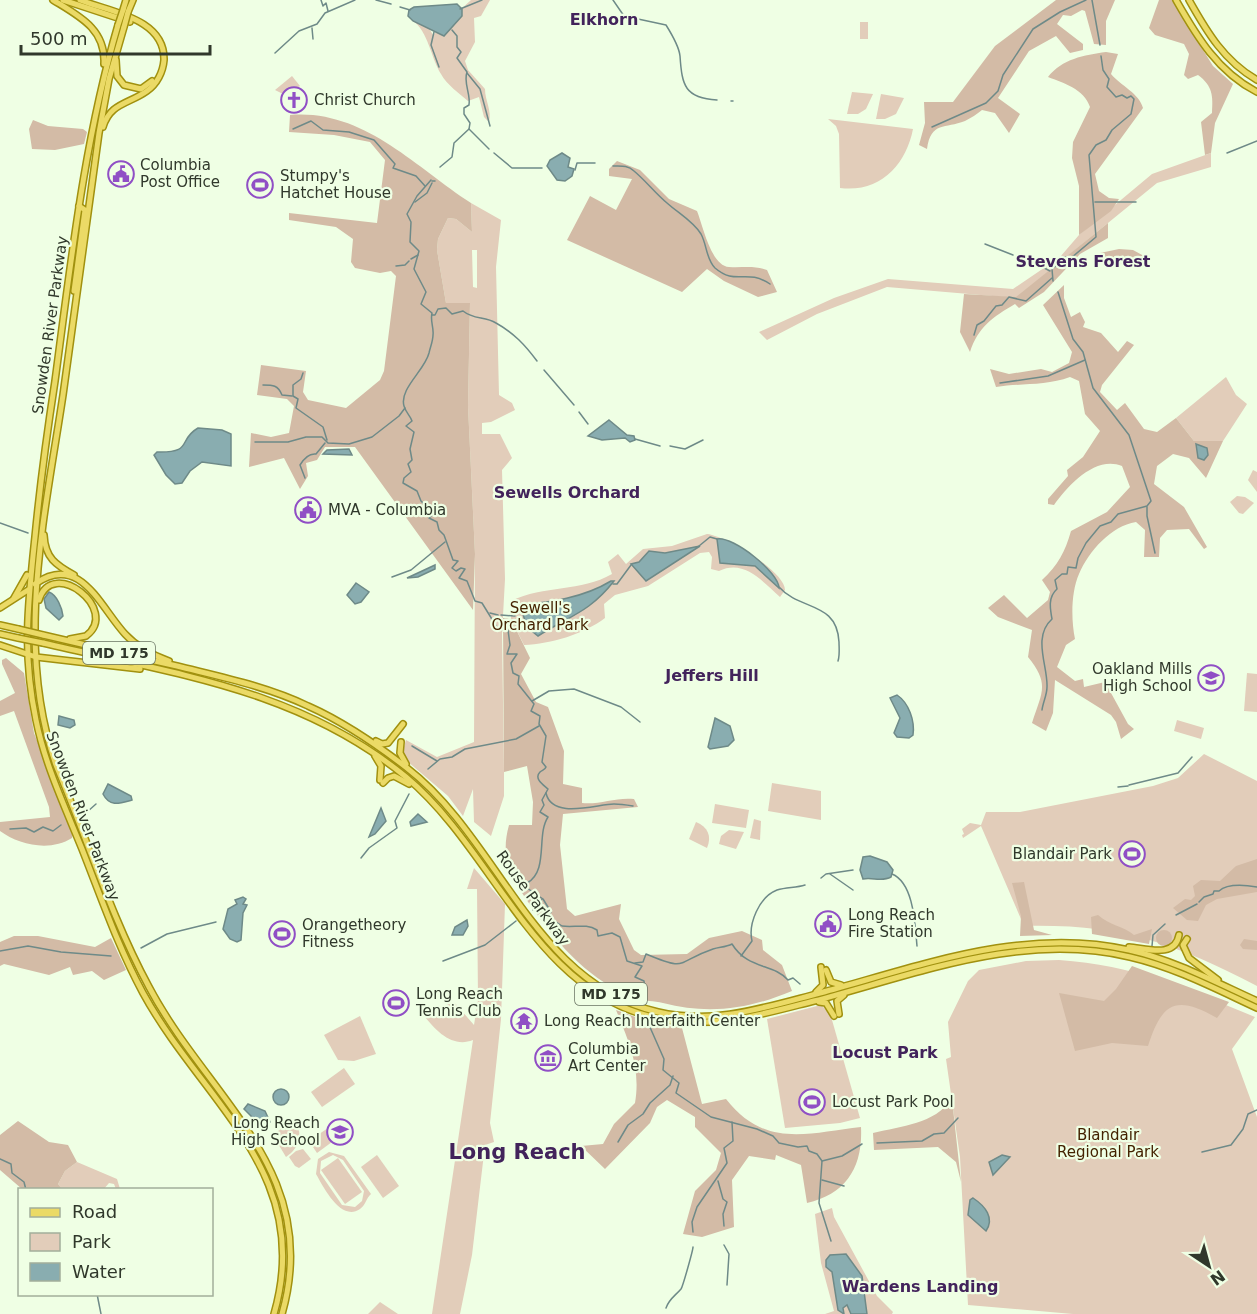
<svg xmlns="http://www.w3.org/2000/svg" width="1257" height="1314" font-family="'DejaVu Sans',sans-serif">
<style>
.green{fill:#e2cdba;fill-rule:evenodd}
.forest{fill:#d3bba6}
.water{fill:#89adb0;stroke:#6e8a88;stroke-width:1.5}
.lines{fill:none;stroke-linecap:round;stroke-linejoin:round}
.stream{stroke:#6e8a88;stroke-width:1.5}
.primary-casing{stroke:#a1910f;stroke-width:8}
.primary{stroke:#ebda66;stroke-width:5}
.primary-bridge-casing{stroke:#a1910f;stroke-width:8;stroke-linecap:butt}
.primary-bridge{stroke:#ebda66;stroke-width:5}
.labels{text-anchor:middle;stroke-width:4.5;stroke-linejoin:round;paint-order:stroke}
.shield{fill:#efffe4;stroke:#697462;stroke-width:1.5}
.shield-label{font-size:14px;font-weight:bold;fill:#30382b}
.poi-label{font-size:15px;fill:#30382b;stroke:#efffe4;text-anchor:start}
.street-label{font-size:15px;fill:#30382b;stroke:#efffe4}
.park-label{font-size:15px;fill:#420;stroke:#efffe4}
.neighbourhood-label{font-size:16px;font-weight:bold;fill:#42235b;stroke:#efffe4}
.district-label{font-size:21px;font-weight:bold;fill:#42235b;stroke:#efffe4}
</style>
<rect width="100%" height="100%" fill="#efffe4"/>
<g class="green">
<path d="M471 0H490L481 16 474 18 475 42 465 61 468 70 485 89C485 101 492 110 489 122L484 117 479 97 468 101C460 94 446 84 441 74 431 58 428 31 413 21L429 28 433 35Z"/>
<rect x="860" y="22" width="8" height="17"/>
<polygon points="292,76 300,86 287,96 275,90"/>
<polygon points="852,92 873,94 866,109 858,114 847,114"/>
<polygon points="881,94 904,98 896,114 885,119 876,119"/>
<path d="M828 119 913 129C906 165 880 193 840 188L839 134 836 126Z"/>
<polygon points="1211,153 1211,167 1157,183 1016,298 887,287 817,314 767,340 759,332 834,298 888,279 1013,289 1060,257 1079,235 1152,174"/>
<path d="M471 203 501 220 496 267 499 395 512 403 515 410 491 422 482 423V434H500L512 458 502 470 505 579 502 634 504 772V796L491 836 474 822 473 789 463 816 448 796 407 761 402 753 406 740 437 757 474 742 475 554 468 406 470 303H446L437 250 438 239 448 218 456 219 472 232ZM472 250H477V288L473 287Z"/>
<polygon points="1226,377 1236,395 1247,404 1223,441 1194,441 1176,418"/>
<polygon points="1253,470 1257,472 1257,492 1248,480"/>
<polygon points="1237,496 1245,497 1254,503 1243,514 1239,513 1230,502"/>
<path d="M707 534C726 536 785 571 785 590L780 597C762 581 744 559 719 571L711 569 712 557 709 552 700 553 648 586 615 595 604 604 605 618C584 634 551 644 524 645L511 619V601C544 585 581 592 612 574L608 562 618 554 626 564 643 549 672 546Z"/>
<polygon points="1247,673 1257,674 1257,712 1244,711"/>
<polygon points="1177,720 1204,728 1201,739 1174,731"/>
<path d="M1204 754 1257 781V986C1171 942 1122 924 1024 926L981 826 963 838 962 835 964 834 962 829 970 823 981 825 986 812H1020L1153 786 1178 778Z"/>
<polygon points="772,783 821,791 821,820 768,811"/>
<polygon points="715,804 749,810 746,828 712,823"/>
<polygon points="754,819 761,821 760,840 750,838"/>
<path d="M696 822C708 827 712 836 707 848L689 839Z"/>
<polygon points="729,830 744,832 736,849 719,844 721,836"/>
<path d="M474 868 505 904 501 1019 490 1123 494 1142 485 1145 472 1255 460 1314H432L473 1040C453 1048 437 1032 425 1017L434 1010 454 1002 474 1025 478 1000 477 889H467Z"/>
<path d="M1059 960C1134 965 1187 989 1255 1017L1232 1049 1257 1117V1314H1073L968 1305 960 1157 946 1059 951 1057 948 1022 968 981 979 970 1026 961Z"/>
<polygon points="821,1005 830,1013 860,1118 840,1123 785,1128 767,1019"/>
<polygon points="360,1016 376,1054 354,1061 338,1060 324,1035"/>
<polygon points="344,1068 355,1084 322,1107 311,1092"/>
<path d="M295 1120C303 1135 300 1147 286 1157L274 1137 275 1133Z"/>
<polygon points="328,1128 336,1139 317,1153 309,1141"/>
<polygon points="303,1149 311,1159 299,1168 295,1166 289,1157 296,1151"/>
<path d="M329 1152 344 1156 371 1194C366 1198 366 1205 360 1209 341 1222 324 1188 316 1174L318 1159ZM333 1155 343 1160 364 1191 362 1201 355 1207 342 1205 320 1173 321 1161Z"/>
<polygon points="377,1155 399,1186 383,1198 361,1167"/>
<polygon points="338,1158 362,1192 345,1204 321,1170"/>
<polygon points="77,1162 117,1179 120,1189 116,1189 114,1184 109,1183 103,1190 62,1189 58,1184 65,1171"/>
<polygon points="832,1208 834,1217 877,1296 893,1312 892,1314 825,1314 834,1311 821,1263 815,1214"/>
<polygon points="380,1302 398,1314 368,1314"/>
</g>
<g class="forest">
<path d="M1056 0H1115L1106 21V45L1094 44 1085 11 1082 10 1071 16 1063 15 1057 24 1083 44V50L1070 53 1056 36 1029 51 998 98 1020 114 1009 133 995 113 982 110C977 114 971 118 965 121 945 129 931 121 927 149L919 145 925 123 924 102H953L995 46Z"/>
<path d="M1159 0H1172L1213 66 1233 84 1215 123 1211 153 1205 155 1201 122 1212 113C1213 96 1213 86 1198 75L1188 79 1184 75 1189 54 1184 44 1155 35 1149 28Z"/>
<path d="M1106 52 1118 54 1111 74C1121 86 1139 93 1143 108L1095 174 1099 191 1109 198 1119 199 1111 211 1079 235V186L1072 158 1073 142 1090 107C1084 89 1064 83 1048 77 1062 59 1084 55 1106 52Z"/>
<path d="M290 115C363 109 414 166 471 203L472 232 456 219 448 218 438 239 437 250 446 303H470L468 406 475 554 473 610 355 447H325L317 460 306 463 308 476 300 489 284 458 249 467 251 433 271 437 289 433 294 406 287 399 257 395 261 365 306 371 303 392 308 400 346 408 380 380 384 371 396 276 391 271 380 273 355 268 351 262 353 239 336 227 289 220V213L377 223 385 160 370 142 334 135 289 132Z"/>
<polygon points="33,120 48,126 83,129 87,132 84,144 55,150 32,149 29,129"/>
<path d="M617 161 640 170 669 199 697 211C703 226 711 266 729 267 743 268 753 265 767 270L777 292 758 297 724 281 707 269 682 292 567 240 590 196 616 210 632 179 609 176V169Z"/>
<path d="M1108 223V238L1080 254 1044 292 1019 308 1015 304C993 317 978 327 970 352L960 332 964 294 1016 297Z"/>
<polygon points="1119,249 1133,250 1144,256 1113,267 1100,253"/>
<path d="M1064 285V298L1071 317 1080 312 1085 322 1083 327 1101 333 1118 352 1127 341 1134 345 1102 385 1100 392 1117 410 1125 403 1144 429 1157 432 1176 418 1194 441H1223L1206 478 1189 458 1173 454 1157 466 1154 484 1184 507 1207 547 1204 549 1189 529 1167 530 1160 538 1159 557H1144L1145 530 1136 522C1111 526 1089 551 1079 574 1071 592 1071 620 1075 639L1066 645 1057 667 1075 681 1083 679 1084 687 1105 682 1128 724 1134 729 1121 739 1116 722 1111 715 1055 680 1053 713 1046 731 1032 723C1042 692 1050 684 1028 657L1032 630 998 617 988 608 1004 595 1027 618 1048 600 1050 592 1042 580C1058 565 1065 552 1071 531L1107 512 1130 487 1122 466C1096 455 1068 485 1054 505L1048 504V499L1068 476 1067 470 1083 457 1100 431 1085 414 1079 381 1070 377C1046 386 1021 383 996 387L990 369 1009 374 1041 369 1052 372 1069 363 1072 352 1043 305Z"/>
<path d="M503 618 511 619 530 658 521 674 536 702 548 707 564 751 563 784 582 788V803C599 805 616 797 634 799L638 807 563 814 560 845 567 909 575 916 621 904 619 919 634 950 641 955 687 954 709 938 742 931 762 940 763 950 782 965 792 991C749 1009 709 1015 663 1003 654 1001 644 1001 636 998 591 982 560 947 533 909 513 880 499 861 509 825H532L533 802 527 766 504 772Z"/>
<path d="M6 658 24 673 34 733 73 833 72 838C50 852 19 845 0 831V822L50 817 49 807 14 711 0 716V701L15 693 2 664V660Z"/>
<polygon points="1257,859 1257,892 1217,899 1206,905 1198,921 1187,920 1173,908 1185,899 1191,900 1195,896 1193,886 1201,880 1220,881 1236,866"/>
<polygon points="1024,882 1034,930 1052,935 1020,936 1021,916 1012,883"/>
<path d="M1098 915C1110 926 1122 925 1134 935L1152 929 1149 944 1092 934 1091 917Z"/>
<circle cx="1164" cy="938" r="8"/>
<polygon points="14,936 38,936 95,947 111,938 126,970 104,980 92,971 73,975 70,967 49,975 4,964 0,966 0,942"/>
<polygon points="1244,939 1257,941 1257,950 1243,949 1240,945"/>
<path d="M1132 966 1229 1002 1217 1018C1175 994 1162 1003 1148 1046L1112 1043 1075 1051 1059 993 1104 1001 1116 989Z"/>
<path d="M616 1010 652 1023 682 1028 702 1104 726 1099C765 1149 808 1133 861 1127 863 1167 846 1194 807 1203L801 1165 776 1155 775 1160 749 1156 732 1180 734 1227 702 1237 683 1234 695 1191 716 1170 721 1153 695 1127V1117L667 1100 657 1107 650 1123 605 1169 581 1146 603 1144 614 1124 635 1103C641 1068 629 1042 616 1010Z"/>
<path d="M952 1099 961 1182 956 1162 938 1147 874 1150 873 1133C902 1126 934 1124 952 1099Z"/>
<polygon points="18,1121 49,1142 68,1145 77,1162 65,1171 58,1184 62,1189 22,1189 0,1170 0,1135"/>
</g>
<g class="water">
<polygon points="457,4 462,9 462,16 444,36 413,21 408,16 409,10 414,7"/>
<polygon points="562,153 570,158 568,167 574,169 572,176 565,181 557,180 547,166 550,160"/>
<polygon points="609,420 627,435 634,436 635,440 630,442 625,438 602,440 588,436"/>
<path d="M198 428 222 430 231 434V466L202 462 190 471 182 483 175 484 166 475 154 455 157 452C194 453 177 440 198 428Z"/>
<polygon points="1196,444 1207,448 1208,455 1204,460 1198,458"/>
<polygon points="349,449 352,455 323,454 327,450"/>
<path d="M717 539C734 536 779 573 779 588L755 566 720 563Z"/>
<polygon points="700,546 646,581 631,564 639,562 649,551 665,553"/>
<polygon points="435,565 435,569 418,577 407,578"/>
<path d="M611 581H614C589 613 569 616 538 636L527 627 520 605C551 602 583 598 611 581Z"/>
<polygon points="356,583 369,592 361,602 355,604 347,595"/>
<path d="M49 592C57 595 62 608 63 616L59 620 46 608 44 599Z"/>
<path d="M897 695C909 703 915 721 913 735L909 738 897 737 894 733 900 718 890 698Z"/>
<polygon points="59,716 74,720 75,725 70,728 58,725"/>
<polygon points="715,718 730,726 734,740 728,746 710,749 708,747"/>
<path d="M108 784 131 796 132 800C121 803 110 808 103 794Z"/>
<polygon points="381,808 386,821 375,834 369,837"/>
<polygon points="418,814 427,822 411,826 410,822"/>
<path d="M870 856 887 862 893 870 891 877C882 882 872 877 863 879L860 870 863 857Z"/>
<polygon points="243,897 246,899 243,904 247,905 243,913 241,940 237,942 230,939 223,929 228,909 237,904 235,900"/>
<polygon points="467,920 468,926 463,935 452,935 455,927"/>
<circle cx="281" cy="1097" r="8"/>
<polygon points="248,1104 265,1111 270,1122 265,1125 259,1124 244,1109"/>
<polygon points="1002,1155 1010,1157 993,1175 989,1162"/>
<path d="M973 1198C985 1206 995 1218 986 1231L968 1215 970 1200Z"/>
<polygon points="846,1254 862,1276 867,1314 851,1314 847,1305 843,1308 844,1314 838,1310 832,1272 826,1267 826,1260 830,1255"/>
</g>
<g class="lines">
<g class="stream">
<polyline points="321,0 323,6 326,3 328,11"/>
<polyline points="376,0 391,4"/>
<path d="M613 0 624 16 666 25C671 33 679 46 680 56 682 86 685 98 717 100"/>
<polyline points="1092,0 1100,45"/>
<polyline points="400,7 410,10"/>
<polyline points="460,9 482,0"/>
<polyline points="312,28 313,39"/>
<polyline points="434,32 431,45 439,67"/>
<polyline points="275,53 299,31 317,24 325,13 355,0"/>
<polyline points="467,73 480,89 490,126"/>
<polyline points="731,101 733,101"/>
<polyline points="932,127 986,103 998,91 1003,75 1033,29 1060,12 1086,0"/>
<polyline points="293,129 311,121 323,130 349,132 374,140 395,164 393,168 416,176 425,186"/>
<polyline points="469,129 489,149"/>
<polyline points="494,153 512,168 542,168"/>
<polyline points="1227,153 1257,141"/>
<path d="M613 166C621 166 628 165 634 171 646 181 655 193 667 203 678 213 693 221 701 234 707 245 706 259 715 268 736 286 746 268 770 284"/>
<path d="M440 167 452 157 454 143 469 129 470 123 464 114V108L469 105C471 95 463 82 467 72L457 58 461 52 457 47V36L452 30"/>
<polyline points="575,170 577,163 595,163"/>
<path d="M431 180 417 196 407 214 411 222 410 242 419 251 414 269 426 292 421 304 432 313C430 322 434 327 433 335 433 341 430 348 429 353 425 370 399 389 404 406 406 413 410 415 412 421L406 426 414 432 410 449 412 460 408 464 411 472 404 478 403 483 417 491 421 501 434 514 429 518 437 522 439 530 444 535 453 560 458 561 452 568 456 571 461 568 465 569 459 578 467 581 475 601 482 603 498 629 508 630 510 645 507 654H517L511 663 513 673 519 676 518 684 534 704 531 711 540 716 539 724 546 736 542 762 546 767C545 770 542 770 540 772 533 779 545 786 548 789L542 800 544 805 540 812 548 817C536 835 549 871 527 883V888L543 899 551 912 547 916 562 926C574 928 586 923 597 930L598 936 612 933 620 937 627 961 642 966 635 977 644 981 646 998"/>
<polyline points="432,181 435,181"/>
<polyline points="415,202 427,193 432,183"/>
<polyline points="1095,202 1136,202"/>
<polyline points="985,244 1013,255"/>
<polyline points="411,259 418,255"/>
<polyline points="1027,259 1050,271"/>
<polyline points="396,266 405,265 409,261"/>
<polyline points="1053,281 1052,269 1060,263 1063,257 1071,258 1096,237 1089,155 1096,145 1106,140 1112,130 1131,114 1134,99 1131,96 1127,98 1122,95 1116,97 1107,87 1109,79 1103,70 1101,56"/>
<path d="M432 315H435L438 309 446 308 452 314 463 311C474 320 485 316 496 323 514 333 525 345 537 361"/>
<polyline points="974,335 977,325 984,321 996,306 1002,305 1009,297 1026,301 1052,278"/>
<polyline points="544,370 574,405"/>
<polyline points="303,373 301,379 293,385 293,396 298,399 296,408 323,427 327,440"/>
<polyline points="1000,383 1048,376 1085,360"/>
<path d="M263 385C273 385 278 385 282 395L292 396"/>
<polyline points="579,412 588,424"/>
<polyline points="635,439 660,446"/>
<polyline points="255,442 288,442 306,437 322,437 328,443 349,444 372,437 399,416 405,408"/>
<polyline points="670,446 685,449 703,440"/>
<path d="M305 478 300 465C303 460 309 453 316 454L325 443"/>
<polyline points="1147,507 1147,516 1155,553"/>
<polyline points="0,523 28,533"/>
<polyline points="699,546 710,537 717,539"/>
<polyline points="392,577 411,570 445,542"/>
<polyline points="613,584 617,584 631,565"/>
<path d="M779 587C800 611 837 601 839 642 839 648 840 655 838 661"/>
<polyline points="490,613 498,615"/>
<polyline points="501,615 515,616"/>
<polyline points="532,701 549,691 574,689 621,707 640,722"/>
<path d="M1042 710C1043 702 1047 695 1047 687 1048 666 1032 637 1052 619 1050 608 1048 597 1057 589L1055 580 1062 574H1067L1068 567 1076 568 1078 558 1086 543 1100 526 1111 522 1118 514 1147 506 1151 501 1129 435 1093 388 1083 352 1073 339 1058 292"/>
<polyline points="412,746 437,761"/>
<polyline points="428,769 440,759 452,757 465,749 516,739 539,726"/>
<polyline points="1129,785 1178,773 1192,757"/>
<polyline points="1118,787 1128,786"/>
<path d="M546 793C552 820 597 804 614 804 620 804 627 805 633 806"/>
<polyline points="87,812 96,804"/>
<polyline points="10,829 26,828 34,832 43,827 53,831 61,825"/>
<polyline points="361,858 369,848 397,828 395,821 409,794"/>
<polyline points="830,874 853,890"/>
<path d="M892 874C914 883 915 925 917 946"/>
<polyline points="821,878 826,874 853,870"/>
<path d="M1199 902 1204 897 1213 894 1214 891H1219C1228 883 1245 885 1257 887"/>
<polyline points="533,910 542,899"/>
<polyline points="1176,915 1197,904"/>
<polyline points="1152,946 1153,935 1165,924"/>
<polyline points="141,948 167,934 216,922"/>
<polyline points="0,951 28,946 61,952 111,956"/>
<path d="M741 956 752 941C748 924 759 897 777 890 787 887 796 888 805 885"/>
<polyline points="443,961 485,945 516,921"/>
<path d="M635 963 643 962 646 954C689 972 675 962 713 949 720 947 726 947 732 944 748 970 773 963 788 980L793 978 800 984"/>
<polyline points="649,1025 664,1059 663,1070 679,1083 676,1093 711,1117 757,1129 773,1136 779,1143 798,1147 807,1146 809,1151 817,1154 822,1161 819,1203 831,1241"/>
<polyline points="618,1142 628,1125 643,1114 650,1103 670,1085 673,1076"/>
<polyline points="877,1143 922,1141 934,1134 944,1133 958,1118"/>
<polyline points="1202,1152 1231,1145 1243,1129 1248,1114 1257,1110"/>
<polyline points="0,1159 11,1164 12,1173 24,1182 26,1190"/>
<polyline points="822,1161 842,1156 862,1144"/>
<polyline points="822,1180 844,1186"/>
<polyline points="718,1181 723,1199 727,1202 723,1214 724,1226"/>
<polyline points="693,1232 692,1222 697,1207 727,1163 724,1148 733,1141 732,1122"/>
<polyline points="724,1245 729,1254 727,1285"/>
<polyline points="97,1294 101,1314"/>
<path d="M666 1308C669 1299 675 1296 681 1289 683 1286 693 1250 693 1247"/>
</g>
<g class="primary-casing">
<g id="primary">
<path d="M53 0C79 16 106 29 104 64"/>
<polyline points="63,0 130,22"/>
<path d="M80 0C110 12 165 18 164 60 163 72 157 84 147 91 129 104 110 103 103 127"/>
<path d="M1176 0C1197 37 1218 72 1257 92"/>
<path d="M1189 0C1207 32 1224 61 1257 80"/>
<polyline points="123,10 126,0"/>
<polyline points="128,12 133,0"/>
<path d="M118 25C84 141 71 262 55 381 47 433 40 485 35 537 28 603 22 654 36 720 45 765 65 807 82 849 101 897 118 947 143 993 203 1103 315 1173 274 1314"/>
<path d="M124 27 109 79 99 133C87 220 75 308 63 395 45 515 14 646 56 765 87 838 111 917 149 987 208 1099 323 1171 282 1314"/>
<polyline points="116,60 117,76 124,85 141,89 152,81"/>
<polyline points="74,291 85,210 79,206"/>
<path d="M44 535C45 558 56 565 74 575"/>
<path d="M35 584C80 552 100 607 125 634 137 647 152 655 169 661"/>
<polyline points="14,598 27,575"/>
<path d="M39 600C52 556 121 610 86 636L70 639"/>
<polyline points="0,608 28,590"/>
<polyline points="0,625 18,629"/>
<polyline points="0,634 18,638"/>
<path d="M43 635C87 645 132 656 177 666 221 677 266 686 308 706 344 722 376 744 407 768 500 840 533 983 658 1012 714 1025 766 1007 820 993 920 966 1024 926 1129 950 1174 960 1215 982 1257 1001"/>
<path d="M43 643C174 674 299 689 406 777 495 851 532 988 652 1017 709 1031 759 1015 814 1001 917 974 1022 931 1130 957 1174 967 1216 989 1257 1008"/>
<polyline points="0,645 36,657 140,669"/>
<polyline points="376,741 382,744 388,743 403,724"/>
<polyline points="401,742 400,753 406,764"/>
<polyline points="375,756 381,766 380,780"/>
<polyline points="383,783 388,778 394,776 409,784"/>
<polyline points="1187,939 1183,945 1189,958 1218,980"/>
<path d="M1129 947C1145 948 1175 959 1179 935"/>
<polyline points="826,970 831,982 841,985"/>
<polyline points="816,992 823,985 821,967"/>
<polyline points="819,1002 826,1003 834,1016"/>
<polyline points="839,1014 837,1001 844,995"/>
</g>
</g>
<use href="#primary" class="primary"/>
<g class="primary-bridge-casing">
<g id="primary-bridge">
<polyline points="118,25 123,10"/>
<polyline points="124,27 128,12"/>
<polyline points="18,629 43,635"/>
<polyline points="18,638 43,643"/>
</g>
</g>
<use href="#primary-bridge" class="primary-bridge"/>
</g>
<defs>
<g id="church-ring" transform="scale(1.35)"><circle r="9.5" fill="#efffe4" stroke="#904fc5" stroke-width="1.5"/><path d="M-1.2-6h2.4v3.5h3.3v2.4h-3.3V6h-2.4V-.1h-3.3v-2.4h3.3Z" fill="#904fc5"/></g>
<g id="civic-ring" transform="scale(1.35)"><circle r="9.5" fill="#efffe4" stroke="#904fc5" stroke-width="1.5"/><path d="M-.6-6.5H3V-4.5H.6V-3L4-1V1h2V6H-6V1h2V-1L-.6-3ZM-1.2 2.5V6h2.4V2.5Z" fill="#904fc5"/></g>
<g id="stadium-ring" transform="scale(1.35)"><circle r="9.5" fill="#efffe4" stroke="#904fc5" stroke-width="1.5"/><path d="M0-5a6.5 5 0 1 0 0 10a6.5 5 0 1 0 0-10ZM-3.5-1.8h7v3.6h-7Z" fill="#904fc5"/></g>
<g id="school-ring" transform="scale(1.35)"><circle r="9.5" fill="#efffe4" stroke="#904fc5" stroke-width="1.5"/><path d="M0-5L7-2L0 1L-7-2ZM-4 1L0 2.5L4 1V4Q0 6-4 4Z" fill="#904fc5"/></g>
<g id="temple-ring" transform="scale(1.35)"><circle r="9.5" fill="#efffe4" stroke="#904fc5" stroke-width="1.5"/><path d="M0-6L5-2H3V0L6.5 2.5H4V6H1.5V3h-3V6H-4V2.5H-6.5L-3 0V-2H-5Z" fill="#904fc5"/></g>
<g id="museum-ring" transform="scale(1.35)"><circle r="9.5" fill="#efffe4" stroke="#904fc5" stroke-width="1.5"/><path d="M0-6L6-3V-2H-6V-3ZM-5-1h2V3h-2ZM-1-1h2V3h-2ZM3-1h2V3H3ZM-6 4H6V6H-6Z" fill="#904fc5"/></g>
</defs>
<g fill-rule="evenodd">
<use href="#church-ring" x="294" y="100"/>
<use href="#civic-ring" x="121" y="174"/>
<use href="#stadium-ring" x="260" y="185"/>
<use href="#civic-ring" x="308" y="510"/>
<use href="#school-ring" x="1211" y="678"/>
<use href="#stadium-ring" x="1132" y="854"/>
<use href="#civic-ring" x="828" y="924"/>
<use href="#stadium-ring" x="282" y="934"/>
<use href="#stadium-ring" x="396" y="1003"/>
<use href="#temple-ring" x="524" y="1021"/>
<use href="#museum-ring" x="548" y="1058"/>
<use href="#stadium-ring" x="812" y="1102"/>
<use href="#school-ring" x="340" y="1132"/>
</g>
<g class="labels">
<g class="shield">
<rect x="83" y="642" width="72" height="22" rx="4.5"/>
<rect x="575" y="983" width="72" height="22" rx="4.5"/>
</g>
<g class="shield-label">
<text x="119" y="658">MD 175</text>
<text x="611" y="999">MD 175</text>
</g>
<g class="poi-label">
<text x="314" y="105">Christ Church</text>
<text x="140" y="170">Columbia<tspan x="140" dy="17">Post Office</tspan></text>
<text x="280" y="181">Stumpy's<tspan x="280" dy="17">Hatchet House</tspan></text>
<text x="328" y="515">MVA - Columbia</text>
<text x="1192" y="674" text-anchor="end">Oakland Mills<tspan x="1192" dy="17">High School</tspan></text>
<text x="1112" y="859" text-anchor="end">Blandair Park</text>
<text x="848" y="920">Long Reach<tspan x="848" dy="17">Fire Station</tspan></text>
<text x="302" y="930">Orangetheory<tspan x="302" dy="17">Fitness</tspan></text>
<text x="416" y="999">Long Reach<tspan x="416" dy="17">Tennis Club</tspan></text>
<text x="544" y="1026">Long Reach Interfaith Center</text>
<text x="568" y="1054">Columbia<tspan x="568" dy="17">Art Center</tspan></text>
<text x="832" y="1107">Locust Park Pool</text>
<text x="320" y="1128" text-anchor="end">Long Reach<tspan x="320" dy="17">High School</tspan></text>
</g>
<g class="street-label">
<text transform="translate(50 325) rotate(-82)" y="5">Snowden River Parkway</text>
<text transform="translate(83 816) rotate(69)" y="5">Snowden River Parkway</text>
<text transform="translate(533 898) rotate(54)" y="5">Rouse Parkway</text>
</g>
<g class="park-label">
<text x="540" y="613">Sewell's<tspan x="540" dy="17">Orchard Park</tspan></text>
<text x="1108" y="1140">Blandair<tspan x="1108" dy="17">Regional Park</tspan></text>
</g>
<g class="neighbourhood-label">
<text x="604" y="25">Elkhorn</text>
<text x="1083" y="267">Stevens Forest</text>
<text x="567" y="498">Sewells Orchard</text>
<text x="712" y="681">Jeffers Hill</text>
<text x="885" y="1058">Locust Park</text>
<text x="920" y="1292">Wardens Landing</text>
</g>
<g class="district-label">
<text x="517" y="1159">Long Reach</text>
</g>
</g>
<rect x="18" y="1188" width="195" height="108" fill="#efffe4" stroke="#a3af9a" stroke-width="1.5"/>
<rect x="30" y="1208" width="30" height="9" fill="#ebda66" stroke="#a3af9a" stroke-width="1.5"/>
<text x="72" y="1218" font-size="18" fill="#30382b">Road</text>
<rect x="30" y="1233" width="30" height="18" fill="#e2cdba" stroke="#a3af9a" stroke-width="1.5"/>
<text x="72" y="1248" font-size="18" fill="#30382b">Park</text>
<rect x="30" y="1263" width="30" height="18" fill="#89adb0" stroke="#a3af9a" stroke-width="1.5"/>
<text x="72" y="1278" font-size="18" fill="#30382b">Water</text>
<g transform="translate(1209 1266) rotate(144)" stroke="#efffe4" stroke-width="4.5" paint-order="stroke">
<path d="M0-4.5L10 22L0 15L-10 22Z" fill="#30382b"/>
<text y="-9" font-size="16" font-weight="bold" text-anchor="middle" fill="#30382b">N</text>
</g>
<path d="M21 45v9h189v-9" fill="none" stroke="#30382b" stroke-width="3"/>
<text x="30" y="45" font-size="18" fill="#30382b" stroke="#efffe4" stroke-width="4.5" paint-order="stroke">500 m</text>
</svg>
